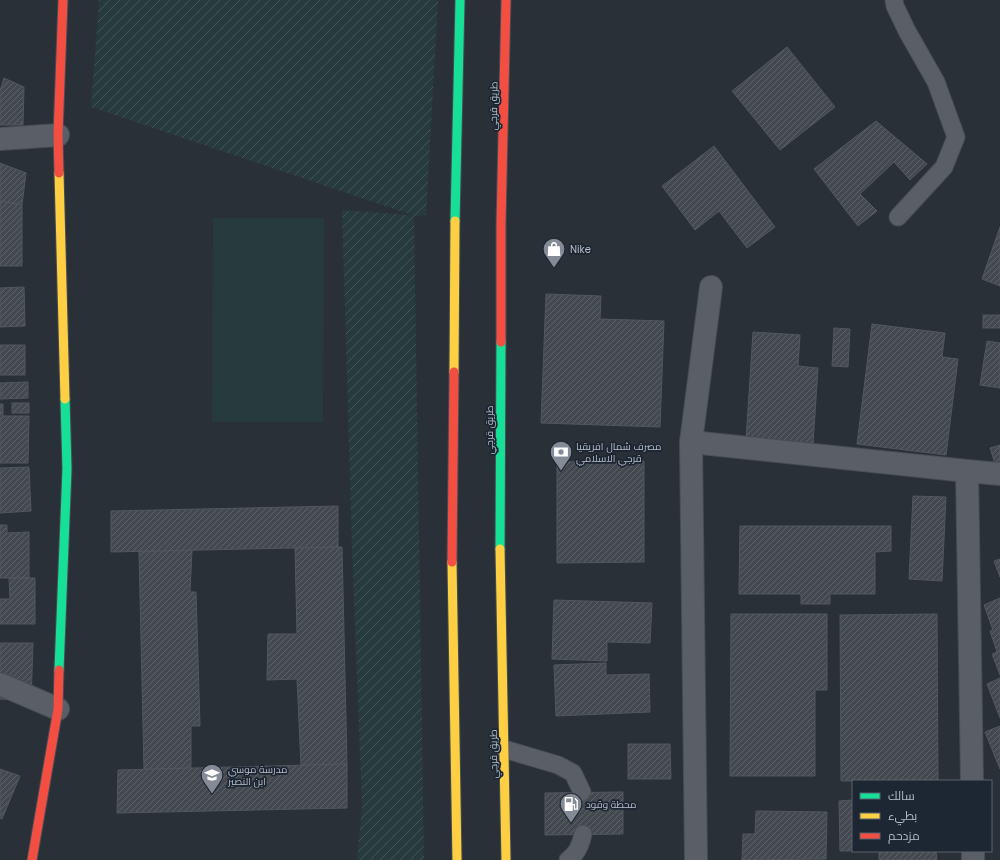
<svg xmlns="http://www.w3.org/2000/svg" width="1000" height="860" font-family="Poppins,Cairo,sans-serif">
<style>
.green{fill:#273a3e}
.garden{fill:url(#garden-furrows)}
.building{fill:url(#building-hatch);stroke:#52575f}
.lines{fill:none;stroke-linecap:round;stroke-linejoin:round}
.lane-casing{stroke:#484c53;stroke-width:19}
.street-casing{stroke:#484c53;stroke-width:24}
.fast-casing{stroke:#484c53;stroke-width:11}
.slow-casing{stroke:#484c53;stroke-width:11}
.jam-casing{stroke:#484c53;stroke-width:11}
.lane{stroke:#5a5e66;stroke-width:17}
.street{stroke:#5a5e66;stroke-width:22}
.fast{stroke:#16e098;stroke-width:9}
.slow{stroke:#ffcf43;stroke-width:9}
.jam{stroke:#f24e42;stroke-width:9}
.labels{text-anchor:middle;stroke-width:3.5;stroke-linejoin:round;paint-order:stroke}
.street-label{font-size:10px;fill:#b4bcc9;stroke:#1d2633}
.poi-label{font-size:10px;fill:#b4bcc9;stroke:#1d2633;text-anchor:start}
</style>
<defs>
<pattern id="garden-furrows" width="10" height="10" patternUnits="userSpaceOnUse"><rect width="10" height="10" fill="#273a3e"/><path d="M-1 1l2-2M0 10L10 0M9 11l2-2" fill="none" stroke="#445559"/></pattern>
<pattern id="building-hatch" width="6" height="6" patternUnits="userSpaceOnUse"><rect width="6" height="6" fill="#444950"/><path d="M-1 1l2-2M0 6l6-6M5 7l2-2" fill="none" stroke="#5d6168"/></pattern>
</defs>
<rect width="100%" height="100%" fill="#2a3038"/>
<polygon class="green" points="213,218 324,218 323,422 212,422"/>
<polygon class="garden" points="99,0 438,0 426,215 414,216 424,860 357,860 362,806 352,546 342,210 412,215 91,107"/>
<g class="building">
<polygon points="787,47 835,107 780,150 732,91"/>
<polygon points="4,78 24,87 23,125 0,125 0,91"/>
<polygon points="876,121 927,164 910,180 894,162 860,194 877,211 858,226 814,169"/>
<polygon points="714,146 775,227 747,248 719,211 695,230 662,186"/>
<polygon points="0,163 26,173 22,205 0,201"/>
<polygon points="0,201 22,205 22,266 0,266"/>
<polygon points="1000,227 1000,286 982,279"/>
<polygon points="24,287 25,326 0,327 0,288"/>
<polygon points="546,294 601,296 600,319 664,321 660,427 541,423"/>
<rect x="983" y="315" width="17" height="13"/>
<polygon points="872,324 945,333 942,357 958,359 946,455 857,444"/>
<polygon points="834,328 850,329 848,367 832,366"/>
<polygon points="753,332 800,335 798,366 818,368 813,444 746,440"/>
<polygon points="987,341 1000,343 1000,388 980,385"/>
<rect x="0" y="345" width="25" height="30"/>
<polygon points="28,382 28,398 0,399 0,383"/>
<rect x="12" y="403" width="17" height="10"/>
<polygon points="0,404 3,404 3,416 29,416 28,463 0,463"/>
<polygon points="1000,445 1000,472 998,473 990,448"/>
<polygon points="644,461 644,562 557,563 557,462"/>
<polygon points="29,467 31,511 0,513 0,468"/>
<polygon points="913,496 946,497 942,581 909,579"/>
<polygon points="338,506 338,547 111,552 111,511"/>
<polygon points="0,525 7,525 7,533 29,532 29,578 0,578"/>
<polygon points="740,526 891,526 891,551 875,552 875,594 830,594 830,604 801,604 801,594 739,594"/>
<polygon points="342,547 347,764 301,766 297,679 267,680 268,634 297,634 295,548"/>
<polygon points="192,550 190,592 196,592 200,726 191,726 191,768 144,769 139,552"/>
<polygon points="1000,559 1000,577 994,561"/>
<polygon points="9,578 35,578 35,624 0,624 0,599 10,599"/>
<polygon points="1000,598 1000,675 992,654 997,652 990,631 993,630 984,605"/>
<polygon points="554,600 652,603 650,643 607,642 607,661 552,659"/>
<polygon points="731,614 827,614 827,690 815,690 815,776 730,776"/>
<polygon points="937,614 938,780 841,781 840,615"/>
<polygon points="0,643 33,643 31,701 0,699"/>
<polygon points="606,663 606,675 649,674 650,712 556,716 554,665"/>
<polygon points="1000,678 1000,718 987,684"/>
<polygon points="1000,726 1000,769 985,732"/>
<polygon points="628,744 670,744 671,779 628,779"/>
<polygon points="347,764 347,808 117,813 118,770"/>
<polygon points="0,769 20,776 2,819 0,818"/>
<polygon points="623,792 623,834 545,835 545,793"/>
<polygon points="853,800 853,851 840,851 839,801"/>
<polygon points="756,811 827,812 826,859 742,860 743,834 755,834"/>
<polygon points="879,851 936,851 937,860 879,860"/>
</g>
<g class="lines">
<g class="lane-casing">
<g id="lane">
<polyline points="894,0 895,6 907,31 936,82 956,137 944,167 898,217"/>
<polyline points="504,749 558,765 573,773 582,792"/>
<path d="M568 860C577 854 581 844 583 834"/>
</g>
</g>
<g class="street-casing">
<g id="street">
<polyline points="0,139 58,135"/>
<polyline points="691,442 967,471 972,781"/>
<polyline points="967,471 1000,474"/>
<polyline points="0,684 58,709"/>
<polyline points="973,851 973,860"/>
<polyline points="696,860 691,442 711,287"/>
</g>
</g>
<g class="fast-casing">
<g id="fast">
<polyline points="455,221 460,0"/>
<polyline points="500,549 501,342"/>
<polyline points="59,670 67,469 65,399"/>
</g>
</g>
<g class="slow-casing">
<g id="slow">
<polyline points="59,173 65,399"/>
<polyline points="454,372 455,221"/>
<polyline points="500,549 506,860"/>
<polyline points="452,562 457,860"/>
</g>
</g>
<g class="jam-casing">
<g id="jam">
<polyline points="59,173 58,135 63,0"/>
<polyline points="501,342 501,224 506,0"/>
<polyline points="452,562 454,372"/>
<polyline points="32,860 58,709 59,670"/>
</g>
</g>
<use href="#lane" class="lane"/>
<use href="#street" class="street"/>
<use href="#fast" class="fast"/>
<use href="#slow" class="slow"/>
<use href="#jam" class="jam"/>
</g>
<defs>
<g id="shop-pin" transform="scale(1.15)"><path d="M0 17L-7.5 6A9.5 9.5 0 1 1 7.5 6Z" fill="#848b96" stroke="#1d2633"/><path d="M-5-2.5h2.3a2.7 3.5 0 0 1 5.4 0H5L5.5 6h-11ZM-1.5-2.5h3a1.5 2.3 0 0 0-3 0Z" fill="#fff"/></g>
<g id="bank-pin" transform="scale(1.15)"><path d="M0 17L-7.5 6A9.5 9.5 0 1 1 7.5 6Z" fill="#848b96" stroke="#1d2633"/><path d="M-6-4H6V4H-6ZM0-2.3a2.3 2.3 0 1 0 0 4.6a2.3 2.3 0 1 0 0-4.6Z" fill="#fff"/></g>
<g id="school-pin" transform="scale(1.15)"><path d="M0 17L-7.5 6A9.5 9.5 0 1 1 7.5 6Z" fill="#848b96" stroke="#1d2633"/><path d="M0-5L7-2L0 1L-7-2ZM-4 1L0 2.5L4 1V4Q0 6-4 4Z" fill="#fff"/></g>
<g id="fuel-pin" transform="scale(1.15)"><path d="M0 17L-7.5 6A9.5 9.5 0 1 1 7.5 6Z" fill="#848b96" stroke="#1d2633"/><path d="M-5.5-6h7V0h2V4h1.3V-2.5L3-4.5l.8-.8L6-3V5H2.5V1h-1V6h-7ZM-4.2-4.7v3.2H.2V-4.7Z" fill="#fff"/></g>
</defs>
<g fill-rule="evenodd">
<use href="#shop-pin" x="554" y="249"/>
<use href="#bank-pin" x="561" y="452"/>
<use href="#school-pin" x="212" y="775"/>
<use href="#fuel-pin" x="571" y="804"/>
</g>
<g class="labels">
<g class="street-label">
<text transform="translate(493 106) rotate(-89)" y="4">طريق قرجي</text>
<text transform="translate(489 430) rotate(-90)" y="4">طريق قرجي</text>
<text transform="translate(493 754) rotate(-91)" y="4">طريق قرجي</text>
</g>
<g class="poi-label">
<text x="570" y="253">Nike</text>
<text x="576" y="450">مصرف شمال افريقيا<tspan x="576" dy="12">قرجي الاسلامي</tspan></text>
<text x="228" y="773">مدرسة موسي<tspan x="228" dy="12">ابن النصير</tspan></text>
<text x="586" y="808">محطة وقود</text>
</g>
</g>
<rect x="852" y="780" width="140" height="72" fill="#1d2633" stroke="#59626f"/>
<rect x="860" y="793" width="20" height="6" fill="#16e098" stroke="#59626f"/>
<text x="888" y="800" font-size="12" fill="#b4bcc9">سالك</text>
<rect x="860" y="813" width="20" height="6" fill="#ffcf43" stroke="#59626f"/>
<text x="888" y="820" font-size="12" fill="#b4bcc9">بطيء</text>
<rect x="860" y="833" width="20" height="6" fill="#f24e42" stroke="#59626f"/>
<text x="888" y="840" font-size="12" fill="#b4bcc9">مزدحم</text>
</svg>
